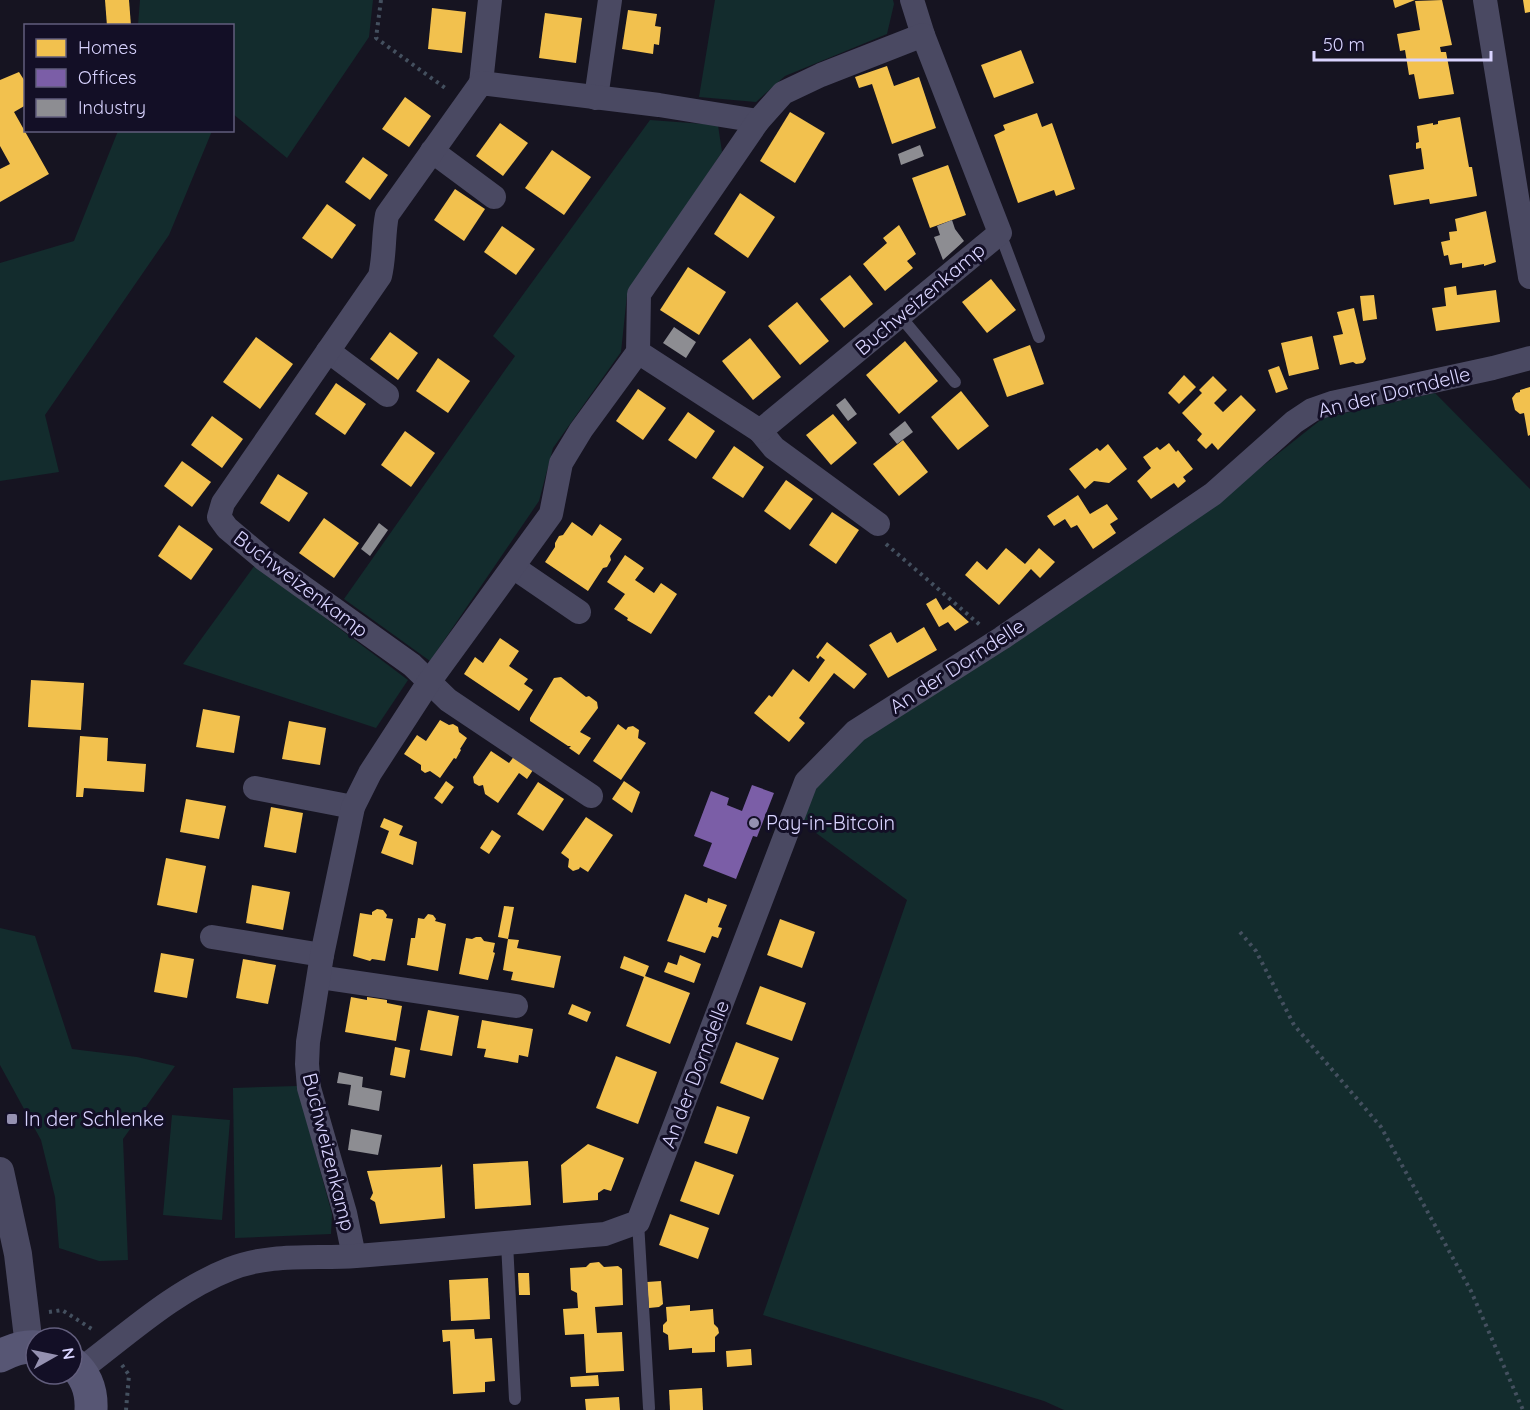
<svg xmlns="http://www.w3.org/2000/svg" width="1530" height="1410" font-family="Quicksand,sans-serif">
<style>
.green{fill:#132c2d}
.homes{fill:#f2c14e}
.offices{fill:#7b5ea7}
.industry{fill:#8d8d92}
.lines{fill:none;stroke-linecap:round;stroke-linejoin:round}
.path{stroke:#44505f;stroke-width:4;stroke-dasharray:3 4.5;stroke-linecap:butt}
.service{stroke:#4a4962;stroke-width:12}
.minor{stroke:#4a4962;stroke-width:24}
.tertiary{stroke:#4a4962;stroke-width:28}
.secondary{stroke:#575674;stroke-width:33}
.poi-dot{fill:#9591b1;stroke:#130f26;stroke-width:2}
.labels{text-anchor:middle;stroke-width:6;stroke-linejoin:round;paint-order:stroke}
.street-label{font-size:20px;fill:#d9d4ff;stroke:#130f26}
.poi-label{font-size:20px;fill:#d9d4ff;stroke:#130f26;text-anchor:start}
</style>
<rect width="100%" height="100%" fill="#161421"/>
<g class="green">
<polygon points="140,0 373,0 369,37 287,158 233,114 232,26 138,25"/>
<polygon points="715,0 893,0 894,4 887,34 785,76 756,102 699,97"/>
<polygon points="650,120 718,125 722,152 627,295 621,352 553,448 539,501 430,661 344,599 515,356 493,336"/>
<polygon points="118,131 212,131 169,235 45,415 59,472 0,481 0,263 74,241"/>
<polygon points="1435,393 1530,489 1530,1410 1064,1410 1044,1401 763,1315 907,900 793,816 856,731 1203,513 1323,418"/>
<polygon points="255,565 408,680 376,728 183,664"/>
<polygon points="0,928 35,936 72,1049 137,1057 175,1066 123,1139 128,1260 99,1261 59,1248 55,1197 41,1140 0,1065"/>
<polygon points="297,1086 332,1214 331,1234 235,1238 233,1088"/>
<polygon points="172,1115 230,1120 222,1220 163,1215"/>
</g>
<g class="homes">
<polygon points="105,0 129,0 131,26 107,26"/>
<polygon points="1393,0 1415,0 1395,8"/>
<polygon points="1442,0 1452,45 1440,47 1441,52 1446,52 1454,94 1419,99 1414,74 1409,75 1405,50 1400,51 1397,34 1420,30 1415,1"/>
<polygon points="1523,0 1530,0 1530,12 1525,13"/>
<polygon points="432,8 466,12 462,53 428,49"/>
<polygon points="628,10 657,14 655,26 661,27 659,45 654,44 653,54 622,49"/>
<polygon points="545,13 582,18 576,63 539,58"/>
<polygon points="1021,50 1034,83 994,98 981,65"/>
<polygon points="887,66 894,86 919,77 936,128 892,144 872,84 859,88 855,77"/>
<polygon points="19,72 26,83 26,105 14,112 49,174 0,202 0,169 10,164 0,146 0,80"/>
<polygon points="405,97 431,116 409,147 382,129"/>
<polygon points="790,112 825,133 795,183 760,161"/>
<polygon points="1037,113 1042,127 1052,123 1075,189 1056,196 1054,190 1018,203 994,135 1005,130 1003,125"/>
<polygon points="1460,117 1469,167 1472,167 1477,196 1430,204 1429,199 1394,205 1389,175 1424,169 1421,148 1416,149 1416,143 1419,142 1417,126 1433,123 1433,125 1438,124 1438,121"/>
<polygon points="500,123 528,143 503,176 476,156"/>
<polygon points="552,150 591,177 564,215 525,188"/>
<polygon points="363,157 388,175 370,200 345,182"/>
<polygon points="948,165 966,215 930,228 912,178"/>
<polygon points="455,189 485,209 464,241 434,220"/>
<polygon points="740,193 775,217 748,258 714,234"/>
<polygon points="327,204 356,225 332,259 302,238"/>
<polygon points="1486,211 1496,262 1484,266 1484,264 1462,268 1462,263 1450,265 1448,255 1444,256 1441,242 1450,240 1449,232 1457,231 1455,219"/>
<polygon points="899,225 916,254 907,261 913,268 885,291 863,264 887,243 883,238"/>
<polygon points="502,226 535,249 516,275 484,252"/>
<polygon points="688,267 726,292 699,335 660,310"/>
<polygon points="850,275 873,304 844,328 820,299"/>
<polygon points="991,279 1016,310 987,333 962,302"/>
<polygon points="1456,286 1457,295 1496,290 1500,322 1436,331 1432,308 1446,306 1444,288"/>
<polygon points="1374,295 1377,319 1363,321 1360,296"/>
<polygon points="797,302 829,341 800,365 768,326"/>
<polygon points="1354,308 1366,359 1363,363 1356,364 1353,362 1340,365 1333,336 1343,334 1337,312"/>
<polygon points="390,332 418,353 398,380 370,359"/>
<polygon points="1312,336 1319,369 1289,376 1281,343"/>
<polygon points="256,337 293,364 260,409 223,382"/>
<polygon points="750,338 781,377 753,400 722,361"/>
<polygon points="905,341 938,381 899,414 866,375"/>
<polygon points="1030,345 1044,384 1007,397 993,359"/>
<polygon points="438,358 470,381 448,413 416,391"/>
<polygon points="1279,366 1288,389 1276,393 1268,370"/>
<polygon points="1184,375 1196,387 1179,404 1168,393"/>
<polygon points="1213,376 1227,390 1214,403 1223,412 1241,395 1256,410 1218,450 1212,443 1206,449 1197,440 1202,434 1182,413 1202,393 1199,390"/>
<polygon points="336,383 366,404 345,435 315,414"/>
<polygon points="1530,387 1530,435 1528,436 1524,413 1520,414 1515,410 1512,398 1516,393 1520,392 1520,390"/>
<polygon points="638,389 666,408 643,440 616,421"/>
<polygon points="961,391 989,426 958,450 931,417"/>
<polygon points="688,412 715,431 696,459 668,440"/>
<polygon points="833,414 857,443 831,465 806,435"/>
<polygon points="212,416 243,439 222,468 191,445"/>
<polygon points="405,431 435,453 411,487 381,465"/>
<polygon points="903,440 928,472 899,496 873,464"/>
<polygon points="1169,443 1176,452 1178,450 1193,469 1183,477 1186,481 1178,488 1174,483 1151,499 1137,481 1151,468 1143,457 1157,447 1160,450"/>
<polygon points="1108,444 1127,469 1109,483 1094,481 1085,489 1069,469 1097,448 1100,451"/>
<polygon points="734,446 764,467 743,498 712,478"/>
<polygon points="182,461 211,482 192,507 164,486"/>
<polygon points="278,474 308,493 289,522 260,503"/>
<polygon points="786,480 813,499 790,530 764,511"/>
<polygon points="1078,495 1090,514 1107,504 1118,519 1110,524 1116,533 1093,549 1077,525 1071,528 1065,519 1054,526 1047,516"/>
<polygon points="832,512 859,530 836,564 809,545"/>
<polygon points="324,518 359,543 334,578 299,553"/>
<polygon points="572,522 592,536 600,524 622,539 610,556 611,560 607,567 603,568 588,591 545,562 555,547 555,543 559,536 563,535"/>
<polygon points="179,525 213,549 191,580 158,556"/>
<polygon points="1006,548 1025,564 1039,548 1055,562 1040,578 1031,569 999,605 965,575 977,561 987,570"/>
<polygon points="625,555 644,568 635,580 654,593 661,583 677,594 651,634 627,620 628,618 614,609 625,594 607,582"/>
<polygon points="936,598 943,610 950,605 969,622 955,631 948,622 939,627 926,604"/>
<polygon points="924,627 937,650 888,678 869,645 891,632 897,643"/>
<polygon points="500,638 519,651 509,666 528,679 524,684 533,690 519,711 464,674 475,657 483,663"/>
<polygon points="827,642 867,674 854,689 834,673 799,718 805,723 789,742 754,713 769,695 772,697 793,669 809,682 825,660 820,656 818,659 816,657"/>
<polygon points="561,677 586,697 589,696 597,702 598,708 580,732 591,738 579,755 569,748 571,746 568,746 530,721 530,718 554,678"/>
<polygon points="31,680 84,683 81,730 28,727"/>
<polygon points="203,709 240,716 234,753 196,747"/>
<polygon points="440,720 449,725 453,724 458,727 459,732 467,738 460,749 461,750 456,759 454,758 440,778 430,771 425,773 421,770 421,765 404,754 417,735 426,741"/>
<polygon points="289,721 326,728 320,765 282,759"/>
<polygon points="618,724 626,730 628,727 633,726 639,730 638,738 646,743 621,780 593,761"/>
<polygon points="80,736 108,738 107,761 146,764 144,792 84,788 83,797 76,797"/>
<polygon points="491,751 509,763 518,751 537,764 527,779 519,773 498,803 485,794 483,785 479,786 474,783 473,777"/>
<polygon points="446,781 454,787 442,804 434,798"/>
<polygon points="624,781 640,792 632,813 612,799"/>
<polygon points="538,782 564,799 543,831 517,814"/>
<polygon points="186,799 226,806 219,839 180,832"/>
<polygon points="271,807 303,813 296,853 264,847"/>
<polygon points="586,817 613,835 588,872 580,867 579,869 573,871 568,867 569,859 561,853"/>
<polygon points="384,818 403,826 399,835 417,842 413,865 381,853 389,831 380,827"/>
<polygon points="492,830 501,836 489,854 480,848"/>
<polygon points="166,858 206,866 197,913 157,905"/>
<polygon points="252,885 290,892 283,930 246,923"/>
<polygon points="685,894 707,903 708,898 727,905 718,927 722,928 718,938 712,936 705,953 667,941"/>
<polygon points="504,906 514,907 508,939 498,937"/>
<polygon points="377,909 383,910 387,915 386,918 393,919 385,961 372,959 370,961 353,956 360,913 372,915 372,912"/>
<polygon points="428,914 433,915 436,919 435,921 446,924 438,971 407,965 411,938 415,938 418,918 424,919"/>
<polygon points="780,919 815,932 802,968 767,955"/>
<polygon points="476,937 481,937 484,941 495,943 493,952 495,953 488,980 459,974 466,938 472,939"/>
<polygon points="508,939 519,940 517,948 561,956 554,988 511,980 513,972 503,970"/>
<polygon points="161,953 194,959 187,998 154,992"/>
<polygon points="680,955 701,964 694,983 664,972 668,962 677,965"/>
<polygon points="624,956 649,966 645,976 690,993 670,1044 626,1026 644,977 620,968"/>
<polygon points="243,959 276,965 268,1004 236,998"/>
<polygon points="760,986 806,1003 792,1041 746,1024"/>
<polygon points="351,997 367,1000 367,997 387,1000 387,1003 402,1006 396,1041 345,1032"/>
<polygon points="572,1004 591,1012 587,1022 568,1014"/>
<polygon points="428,1010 459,1016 452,1056 420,1050"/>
<polygon points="482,1020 533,1029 528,1057 519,1055 518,1063 484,1057 486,1049 477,1048"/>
<polygon points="736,1042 779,1058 763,1100 720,1083"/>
<polygon points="395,1047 410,1050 405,1078 390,1075"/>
<polygon points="616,1056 657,1072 638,1124 596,1108"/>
<polygon points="717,1106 750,1117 737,1154 704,1143"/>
<polygon points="588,1144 624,1158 611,1191 604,1189 598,1193 598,1200 563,1203 561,1165"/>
<polygon points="528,1161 531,1205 475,1209 473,1164"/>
<polygon points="695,1161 734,1175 719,1215 680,1201"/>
<polygon points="442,1164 445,1218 380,1224 375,1202 370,1199 373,1193 367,1171 440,1167"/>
<polygon points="670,1214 709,1228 698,1259 659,1245"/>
<polygon points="599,1262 604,1267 618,1266 622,1269 623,1305 595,1307 597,1333 622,1332 624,1371 586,1373 584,1334 565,1335 563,1309 578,1308 577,1293 571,1290 570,1268 586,1267 590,1263"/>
<polygon points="518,1273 529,1273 530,1295 519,1295"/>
<polygon points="488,1278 490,1319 451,1321 449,1280"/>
<polygon points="661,1281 663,1304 659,1307 649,1308 647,1282"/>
<polygon points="690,1305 690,1311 713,1309 714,1324 718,1328 719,1333 715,1337 715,1352 692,1353 692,1348 669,1350 668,1335 663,1332 663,1325 667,1321 666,1307"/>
<polygon points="474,1329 475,1339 492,1338 495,1381 485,1382 485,1392 453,1394 450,1341 443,1342 442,1330"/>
<polygon points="751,1349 752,1365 727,1367 726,1351"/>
<polygon points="598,1375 599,1386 571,1387 570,1377"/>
<polygon points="702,1388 703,1410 670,1410 669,1390"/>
<polygon points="619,1397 620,1410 586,1410 585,1399"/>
</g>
<polygon class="offices" points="752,785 774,793 757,837 753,836 736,879 703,866 712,843 694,836 711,791 729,798 727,805 742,811"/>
<g class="industry">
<polygon points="920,145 924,156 901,165 898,154"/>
<polygon points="952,220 955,229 964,241 943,260 934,237 940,235 937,226"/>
<polygon points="674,327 696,342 686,358 663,343"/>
<polygon points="845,398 857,414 848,421 836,405"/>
<polygon points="905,421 913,432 897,444 889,434"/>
<polygon points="379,523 388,530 370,556 361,549"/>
<polygon points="339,1072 363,1077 362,1087 382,1091 379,1111 348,1105 351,1085 337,1083"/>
<polygon points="351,1129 382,1135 378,1155 348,1150"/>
</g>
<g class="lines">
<g class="path">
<polyline points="381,0 376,38 448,90"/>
<polyline points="886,544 980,625"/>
<polyline points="1240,932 1256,951 1294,1025 1381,1127 1471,1291 1523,1410"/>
<polyline points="49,1312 62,1310 95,1331"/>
<polyline points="122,1365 129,1375 126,1410"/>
</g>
<g class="service">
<polyline points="1000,233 1039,337"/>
<polyline points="900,316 955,382"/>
<polyline points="638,1222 649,1408"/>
<polyline points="507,1243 515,1399"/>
</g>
<g class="minor">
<polyline points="912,0 923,35"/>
<polyline points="1485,0 1530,277"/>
<polyline points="481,83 490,0"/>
<polyline points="596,98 610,0"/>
<polyline points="432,151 494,197"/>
<polyline points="328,351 387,395"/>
<polyline points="760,431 774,448 878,524"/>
<polyline points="513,567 579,612"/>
<polyline points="255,788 353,807"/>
<path d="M591 796 448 700 412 665 265 560 227 528 219 517 223 503 380 276C385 255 383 235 387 215L481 83 659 105 758 121"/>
<polyline points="212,937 322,955"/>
<polyline points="319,977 516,1006"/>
<polyline points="354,1256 345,1213 309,1088 307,1064 308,1042 322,955 353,807 370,773 429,682 551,514 561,463 581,430 638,352 639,294 758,121 783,93 821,75 923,35 1000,233 760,431 638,352"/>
<path d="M80 1370C128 1334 174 1291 230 1269 269 1253 315 1259 356 1256 439 1250 522 1241 605 1234L638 1222 806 782 856 731 1002 638 1213 494 1294 422 1312 410 1332 403 1493 368 1530 358"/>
</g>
<polyline class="tertiary" points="0,1171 18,1254 29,1346"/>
<g class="secondary">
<path d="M0 1356C12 1350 23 1346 36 1347"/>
<path d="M72 1363C86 1375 92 1391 91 1410"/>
</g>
</g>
<g class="poi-dot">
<circle cx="754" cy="823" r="6"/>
<rect x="6" y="1113" width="12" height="12" rx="3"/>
</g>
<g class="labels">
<g class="street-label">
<text transform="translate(920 299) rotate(-40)" y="7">Buchweizenkamp</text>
<text transform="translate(1394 392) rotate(-14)" y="7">An der Dorndelle</text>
<text transform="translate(301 584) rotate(37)" y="7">Buchweizenkamp</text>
<text transform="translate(957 666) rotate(-33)" y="7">An der Dorndelle</text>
<text transform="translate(695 1074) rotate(-69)" y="7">An der Dorndelle</text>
<text transform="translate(329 1152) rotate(76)" y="7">Buchweizenkamp</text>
</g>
<g class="poi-label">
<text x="766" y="830">Pay-in-Bitcoin</text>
<text x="24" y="1126">In der Schlenke</text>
</g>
</g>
<rect x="24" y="24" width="210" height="108" fill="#130f26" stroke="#625e7d" stroke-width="1.5"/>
<rect x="36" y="39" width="30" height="18" fill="#f2c14e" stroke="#625e7d" stroke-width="1.5"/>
<text x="78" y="54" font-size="18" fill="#d9d4ff">Homes</text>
<rect x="36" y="69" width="30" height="18" fill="#7b5ea7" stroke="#625e7d" stroke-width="1.5"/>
<text x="78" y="84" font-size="18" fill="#d9d4ff">Offices</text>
<rect x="36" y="99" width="30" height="18" fill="#8d8d92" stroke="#625e7d" stroke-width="1.5"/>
<text x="78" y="114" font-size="18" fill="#d9d4ff">Industry</text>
<g transform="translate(54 1356) rotate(81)"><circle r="28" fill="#130f26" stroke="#625e7d" stroke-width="1.5"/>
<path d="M0-4.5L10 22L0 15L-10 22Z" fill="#9591b1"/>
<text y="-9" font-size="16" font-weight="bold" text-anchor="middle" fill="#d9d4ff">N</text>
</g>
<path d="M1314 51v9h177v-9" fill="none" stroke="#d9d4ff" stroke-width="3"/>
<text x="1323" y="51" font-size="18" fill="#d9d4ff" stroke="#130f26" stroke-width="4.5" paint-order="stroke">50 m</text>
</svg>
